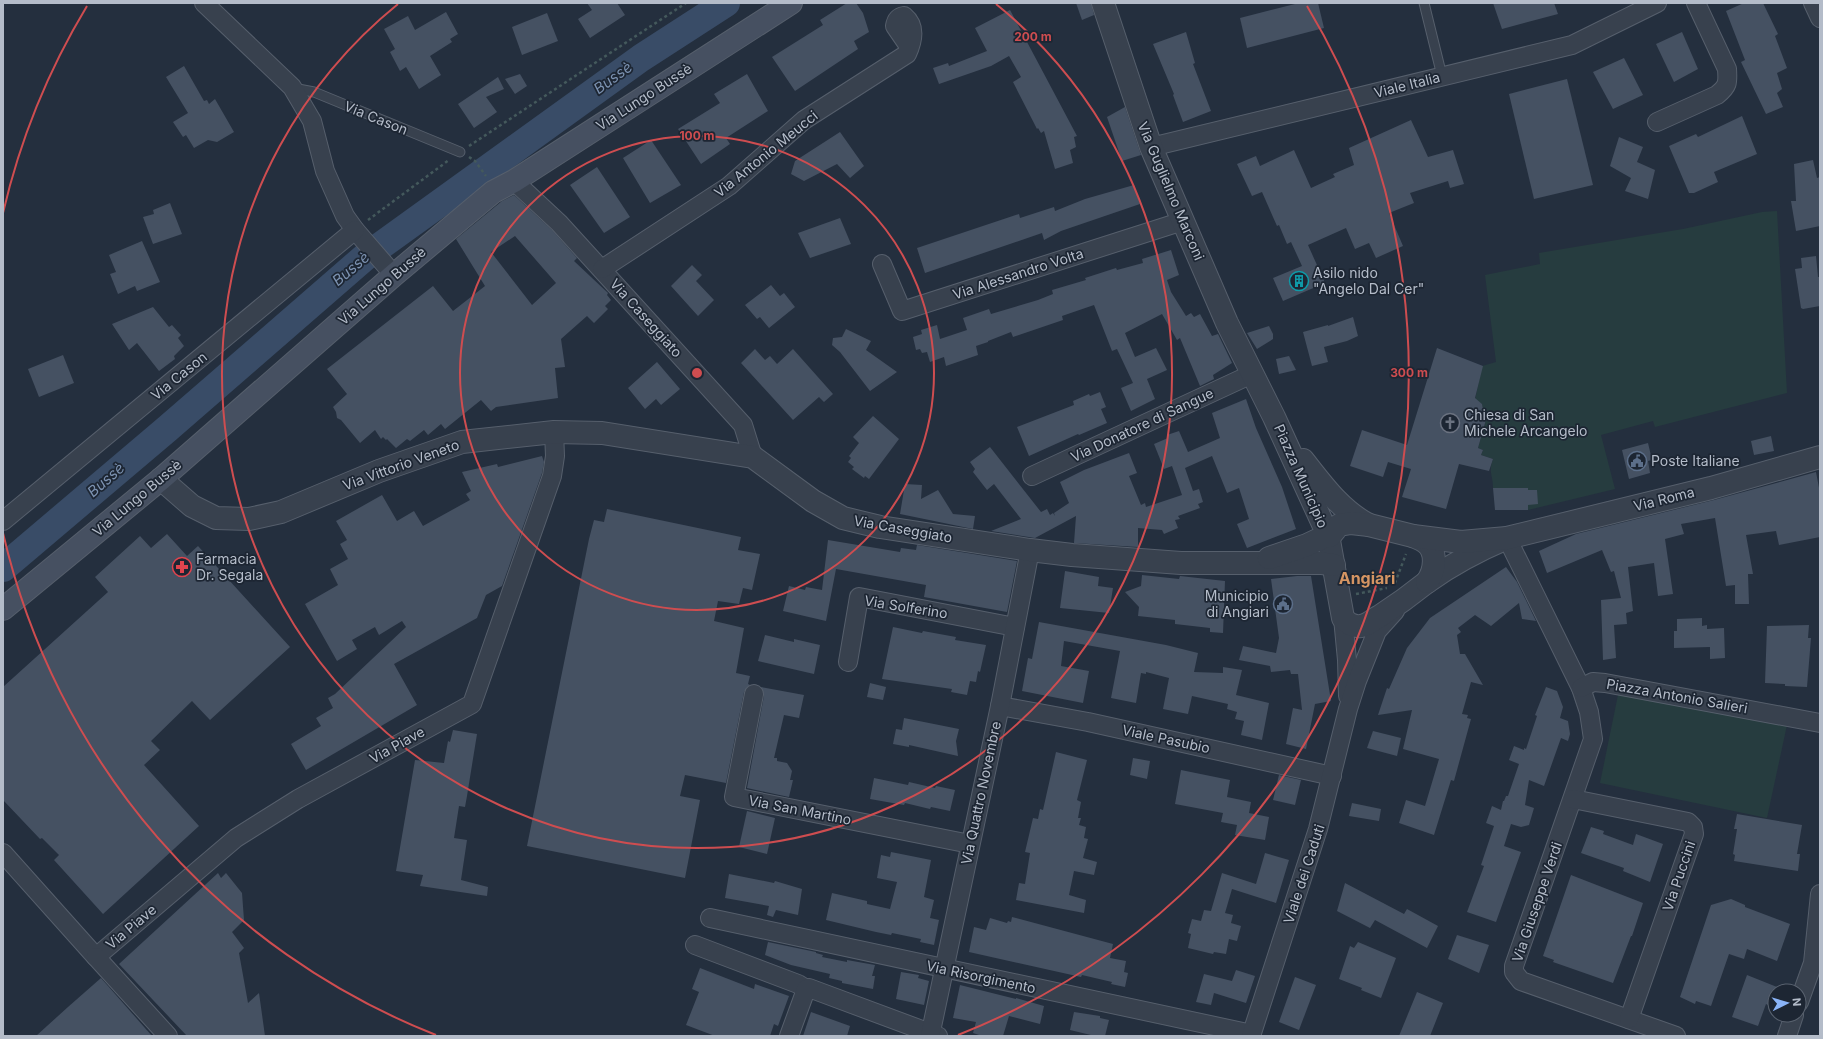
<svg xmlns="http://www.w3.org/2000/svg" width="1823" height="1039" font-family="Inter,sans-serif">
<style>
.green{fill:#263c3f}
.lines{fill:none;stroke-linecap:round;stroke-linejoin:round}
.river{stroke:#394c67;stroke-width:28}
.building{fill:#455162;fill-rule:evenodd}
.service-casing{stroke:#565f6c;stroke-width:11}
.minor-casing{stroke:#565f6c;stroke-width:20}
.tertiary-casing{stroke:#565f6c;stroke-width:24}
.secondary-casing{stroke:#565f6c;stroke-width:24}
.path{stroke:#44595c;stroke-width:2.5;stroke-dasharray:3 3;stroke-linecap:butt}
.service{stroke:#38414e;stroke-width:9}
.minor{stroke:#38414e;stroke-width:18}
.tertiary{stroke:#38414e;stroke-width:22}
.secondary{stroke:#465061;stroke-width:22}
.ring{fill:none;stroke:#ce4d50;stroke-width:2}
.labels{text-anchor:middle;stroke-width:3.5;stroke-linejoin:round;paint-order:stroke}
.street-label{font-size:14px;fill:#b4bcc9;stroke:#1d2633}
.poi-label{font-size:14px;fill:#b4bcc9;stroke:#1d2633;text-anchor:start}
.water-label{font-size:15px;font-style:italic;fill:#7c92b1;stroke:#1d2633}
.quarter-label{font-size:16px;font-weight:bold;fill:#d59563;stroke:#1d2633}
.centre{fill:#ce4d50;stroke:#1d2633;stroke-width:2}
.ring-label{font-size:12px;text-anchor:middle;font-weight:bold;fill:#ce4d50;stroke:#1d2633;stroke-width:3.5;stroke-linejoin:round;paint-order:stroke}
</style>
<rect width="100%" height="100%" fill="#242f3e"/>
<g class="green">
<path d="M1777 211 1787 393 1655 427 1653 421 1601 435 1615 489 1528 510 1527 488H1493C1493 474 1488 473 1493 459L1481 455 1483 450 1478 448 1487 416 1483 414 1482 404 1475 400 1482 366 1496 362 1485 275 1540 264 1539 253 1683 229 1762 212Z"/>
<polygon points="1619,690 1787,725 1767,818 1600,783"/>
</g>
<g class="lines">
<polyline class="river" points="3,568 167,429 365,257 641,58 726,3"/>
</g>
<g class="building">
<polygon points="587,3 617,3 625,15 590,38 578,19 592,10"/>
<polygon points="847,3 856,3 863,13 869,32 854,41 858,49 795,91 772,57 823,25 820,20"/>
<polygon points="1076,3 1091,3 1094,15 1082,20"/>
<polygon points="1299,3 1318,3 1324,28 1247,48 1240,18"/>
<polygon points="1493,3 1554,3 1558,14 1502,29"/>
<polygon points="1744,3 1763,3 1778,34 1775,36 1787,68 1777,73 1782,89 1777,93 1783,107 1766,114 1741,62 1745,60 1726,11"/>
<polygon points="1010,10 1077,136 1074,137 1076,147 1070,150 1073,163 1055,169 1044,131 1041,133 1038,128 1037,129 1013,82 1021,77 1009,56 991,66 939,84 933,68 948,63 949,66 987,51 975,28"/>
<polygon points="446,12 458,34 450,39 452,42 430,56 441,75 419,89 406,67 400,71 390,52 395,49 384,29 408,16 415,30"/>
<polygon points="547,13 558,41 522,55 512,27"/>
<polygon points="1186,32 1195,63 1193,64 1211,111 1183,122 1173,95 1174,94 1153,44"/>
<polygon points="1682,32 1698,69 1674,82 1656,44"/>
<polygon points="1624,58 1643,95 1613,109 1593,72"/>
<polygon points="184,66 204,101 207,100 209,104 215,99 234,132 217,142 208,140 194,148 186,135 183,137 173,122 188,113 166,77"/>
<polygon points="520,74 527,86 515,94 505,79"/>
<polygon points="747,74 768,111 726,138 730,144 701,164 678,129 720,103 714,94"/>
<polygon points="498,77 504,89 486,97 497,112 474,128 458,104"/>
<polygon points="1567,79 1593,185 1534,199 1509,94"/>
<polygon points="1125,107 1141,155 1122,161 1107,117"/>
<polygon points="1742,116 1757,154 1714,172 1718,182 1694,193 1689,193 1669,146 1696,134 1698,137"/>
<polygon points="1411,120 1428,157 1453,150 1464,184 1450,188 1448,181 1410,193 1414,203 1389,213 1403,246 1376,258 1369,243 1355,249 1346,228 1308,245 1325,283 1283,301 1273,278 1302,266 1291,242 1287,244 1279,225 1277,226 1262,192 1252,196 1237,164 1256,156 1260,166 1294,150 1311,188 1335,177 1333,174 1354,165 1349,148"/>
<polygon points="840,132 864,166 850,178 837,164 804,181 791,174 795,161"/>
<polygon points="1619,137 1643,147 1637,162 1655,170 1648,199 1625,191 1631,178 1610,166"/>
<polygon points="651,140 681,185 650,203 623,158"/>
<polygon points="1813,160 1817,178 1820,177 1820,226 1796,231 1791,201 1796,201 1794,164"/>
<polygon points="597,167 630,217 604,233 570,185"/>
<polygon points="1134,185 1140,204 1061,231 1044,240 1042,233 925,273 917,248 1019,214 1020,218 1054,207 1055,211 1085,199"/>
<path d="M514 195 552 230 577 258 574 261 608 293 607 295 611 300 605 306 608 309 594 323 587 316 561 339 565 367 555 368 558 398 496 407 491 411 481 400 445 429 441 424 428 435 424 430 410 441 407 439 396 448 387 439 386 440 383 437 381 439 375 430 360 443 341 420 337 418 336 412 333 407 347 394 327 369 433 286 453 311 485 286 456 239 502 201ZM515 236 556 283 532 305 491 252Z"/>
<polygon points="170,203 182,234 153,244 143,217 154,214 153,210"/>
<polygon points="840,218 851,244 810,258 798,233"/>
<polygon points="142,241 160,282 137,291 135,286 118,294 110,274 116,272 109,255"/>
<polygon points="1171,250 1179,275 1167,280 1171,292 1186,316 1191,313 1194,317 1200,314 1212,336 1218,334 1232,363 1213,375 1214,379 1200,386 1180,338 1177,340 1162,314 1125,333 1135,357 1156,348 1167,370 1147,379 1155,399 1131,411 1121,388 1133,383 1117,349 1112,351 1094,305 1062,316 1063,320 1013,337 1011,332 988,341 988,342 976,346 978,355 946,366 944,357 930,362 927,352 922,353 920,349 916,350 913,337 922,334 921,330 937,325 940,339 967,330 963,318 989,309 991,314 1038,300 1053,294 1052,290 1086,280 1085,278 1116,268 1117,270 1143,263 1142,259"/>
<polygon points="1816,256 1818,277 1820,277 1820,306 1803,309 1801,308 1795,269 1802,268 1801,258"/>
<polygon points="692,265 702,275 696,281 714,300 698,316 671,286"/>
<polygon points="771,285 780,296 784,293 795,307 769,328 760,317 757,319 745,305"/>
<polygon points="153,307 169,327 172,325 181,335 178,338 184,346 174,356 175,359 159,371 137,343 129,350 112,324"/>
<polygon points="1353,317 1358,336 1347,341 1324,347 1328,362 1312,366 1303,332 1328,325 1328,326"/>
<polygon points="1269,326 1273,334 1273,339 1257,349 1247,333"/>
<polygon points="846,329 871,341 866,350 897,372 870,391 840,352 832,345 833,338 842,337"/>
<polygon points="1437,348 1483,366 1475,398 1482,404 1484,415 1487,416 1478,448 1483,450 1481,455 1493,459 1489,471 1459,464 1446,509 1402,497 1411,469 1388,462 1383,477 1350,466 1362,430 1407,445"/>
<polygon points="755,349 765,360 770,356 777,364 793,349 833,394 824,402 819,397 793,420 741,363"/>
<polygon points="63,355 74,383 39,397 28,369"/>
<polygon points="1289,356 1296,370 1279,374 1276,359"/>
<polygon points="657,362 680,389 661,405 656,399 645,409 628,388"/>
<polygon points="1100,392 1106,407 1101,409 1107,423 1079,435 1078,434 1029,456 1017,427 1074,405 1073,401 1089,394 1090,396"/>
<polygon points="1246,399 1256,428 1282,487 1296,529 1247,548 1237,524 1249,519 1239,488 1227,493 1212,456 1185,468 1193,491 1199,489 1203,502 1198,504 1200,508 1178,516 1180,519 1175,520 1178,528 1164,534 1162,530 1138,528 1138,547 1074,543 1076,516 1035,538 991,531 1021,519 994,484 987,490 973,472 975,469 970,462 990,447 1041,512 1047,509 1050,515 1053,513 1055,516 1054,513 1069,503 1060,482 1084,470 1129,453 1137,473 1129,476 1141,505 1145,503 1146,507 1182,495 1172,466 1164,469 1154,444 1168,438 1167,435 1179,431 1188,452 1220,438 1212,413"/>
<polygon points="873,416 899,439 869,479 865,476 864,478 852,469 854,467 848,462 851,458 849,456 859,443 853,437"/>
<polygon points="1771,436 1774,451 1754,455 1751,441"/>
<polygon points="1648,443 1652,460 1648,461 1650,473 1629,479 1622,450"/>
<polygon points="542,456 544,462 542,473 502,586 486,595 477,618 394,664 417,705 306,770 291,744 321,726 316,718 333,708 328,698 335,694 406,627 402,621 379,635 375,627 352,640 357,649 337,661 305,604 338,585 330,569 348,559 340,544 347,540 336,521 382,495 397,521 414,511 423,526 470,500 466,494 471,491 462,472 497,464 498,467"/>
<polygon points="1816,472 1820,493 1820,537 1779,545 1776,531 1746,535 1753,574 1748,574 1749,604 1735,604 1735,585 1726,586 1715,518 1681,524 1684,534 1665,539 1673,594 1658,596 1654,563 1628,567 1633,611 1626,613 1627,624 1614,625 1616,658 1603,660 1601,600 1621,598 1614,571 1611,572 1602,550 1547,573 1539,551 1576,534 1714,500"/>
<polygon points="905,484 922,485 921,499 938,490 953,514 975,516 973,529 900,514"/>
<polygon points="1493,488 1528,488 1528,490 1537,490 1538,504 1528,505 1528,510 1495,510"/>
<polygon points="607,509 741,537 738,550 760,554 752,590 743,588 739,604 718,601 714,621 744,628 736,673 750,676 748,684 750,685 744,692 726,783 685,775 680,796 700,800 685,878 527,846 589,539 594,520 604,522"/>
<polygon points="167,534 187,556 198,546 290,647 210,720 192,701 151,741 160,750 144,765 199,826 103,914 54,860 59,855 42,838 40,839 3,800 3,687 108,592 95,577 140,536 151,548"/>
<polygon points="828,540 900,552 901,548 916,550 917,545 1017,561 1007,612 924,597 926,585 836,569 826,621 783,611 789,586 805,590 806,587 822,590"/>
<polygon points="1506,567 1517,582 1536,621 1522,619 1519,603 1491,626 1475,615 1458,628 1461,632 1457,635 1460,654 1465,654 1483,685 1471,682 1462,714 1468,715 1467,718 1471,719 1454,781 1451,780 1434,835 1399,823 1406,800 1425,806 1439,759 1403,749 1412,710 1378,715 1387,688 1389,689 1407,648 1430,618"/>
<polygon points="1065,571 1099,577 1098,586 1113,588 1109,613 1060,608"/>
<polygon points="1142,575 1179,579 1180,576 1225,581 1223,633 1210,632 1210,628 1175,624 1175,620 1138,616 1139,607 1125,592 1141,586"/>
<polygon points="1297,576 1311,576 1331,701 1315,704 1306,749 1286,744 1293,708 1302,710 1298,674 1291,674 1290,670 1271,672 1270,666 1239,660 1243,646 1276,653 1279,638 1271,579"/>
<polygon points="1702,618 1702,626 1707,625 1707,629 1724,628 1725,658 1710,659 1710,647 1674,648 1674,631 1677,631 1677,619"/>
<polygon points="1039,622 1166,645 1198,653 1194,672 1223,673 1223,667 1242,670 1236,695 1269,703 1262,740 1241,735 1244,721 1235,719 1237,712 1227,709 1228,704 1192,696 1188,714 1163,709 1169,678 1146,672 1146,674 1141,673 1136,703 1111,698 1120,651 1064,641 1061,666 1089,671 1083,703 1022,691 1028,658 1032,659"/>
<polygon points="1809,625 1808,638 1811,638 1807,687 1785,686 1785,684 1765,683 1767,626"/>
<polygon points="893,627 922,633 923,631 956,637 955,640 986,645 980,672 978,671 976,682 970,681 967,695 951,692 952,689 882,679"/>
<polygon points="765,635 794,642 794,639 820,645 814,674 758,661"/>
<polygon points="870,683 886,687 883,700 867,697"/>
<polygon points="761,687 804,695 799,718 784,715 774,758 777,758 777,761 787,763 792,771 790,780 793,780 789,797 747,788 764,696"/>
<polygon points="1546,687 1557,691 1563,707 1560,718 1568,721 1570,734 1568,741 1561,738 1544,786 1529,780 1525,805 1534,808 1529,825 1521,827 1511,824 1504,846 1521,852 1496,922 1467,912 1484,866 1481,865 1494,826 1486,823 1492,806 1501,810 1503,801 1504,801 1506,796 1508,796 1519,764 1509,760 1514,746 1524,750 1524,748 1526,749 1537,716 1535,715"/>
<polygon points="904,718 959,729 956,741 958,756 909,745 909,747 893,744 896,729 902,730"/>
<polygon points="453,730 477,734 467,796 465,807 459,806 454,838 467,840 461,880 488,887 487,896 420,886 423,875 396,871 415,760 444,763 448,741 450,742"/>
<polygon points="1373,731 1401,738 1397,756 1367,748"/>
<polygon points="1056,752 1087,760 1077,800 1081,802 1078,818 1081,818 1079,825 1086,827 1084,838 1088,839 1083,858 1097,862 1094,875 1074,871 1069,895 1086,900 1084,913 1016,900 1019,883 1025,884 1030,853 1025,852 1033,818 1038,819 1040,809 1043,810"/>
<polygon points="1133,758 1150,761 1147,779 1130,775"/>
<polygon points="1181,770 1230,780 1227,797 1251,802 1249,813 1269,817 1265,840 1235,835 1237,825 1221,822 1223,813 1175,804"/>
<polygon points="1279,775 1301,780 1295,805 1273,800"/>
<polygon points="874,778 908,785 909,782 935,788 936,786 955,790 950,811 931,807 930,809 905,803 904,805 870,799"/>
<polygon points="1352,803 1381,809 1379,821 1349,816"/>
<polygon points="747,811 775,818 767,854 739,847"/>
<polygon points="1737,814 1802,825 1797,854 1800,854 1798,871 1734,861 1735,855 1733,854 1737,829 1734,829"/>
<polygon points="1591,827 1604,831 1603,834 1633,845 1636,834 1663,844 1650,882 1623,871 1624,868 1581,853"/>
<polygon points="891,852 931,860 924,897 934,900 930,918 939,920 934,945 920,942 921,939 892,933 891,935 876,932 826,920 832,893 867,901 867,904 890,909 897,882 877,878 881,855 890,857"/>
<polygon points="1265,853 1289,860 1276,903 1232,889 1225,913 1233,915 1231,923 1241,926 1237,941 1229,939 1226,954 1214,952 1213,954 1188,948 1191,934 1188,933 1192,919 1201,921 1204,910 1211,911 1222,873 1256,884"/>
<polygon points="218,873 221,878 226,873 242,893 244,920 232,932 244,948 239,953 248,1003 259,993 265,1036 187,1036 119,964"/>
<polygon points="729,874 774,883 775,881 802,889 798,915 776,910 773,917 767,915 769,906 725,898"/>
<polygon points="1571,875 1643,903 1632,936 1631,936 1613,983 1553,962 1554,960 1543,956"/>
<polygon points="1345,883 1404,914 1407,909 1438,926 1427,948 1375,920 1370,928 1337,911"/>
<polygon points="1731,899 1745,905 1745,907 1790,924 1777,961 1747,949 1744,959 1729,954 1711,1006 1696,1001 1695,1004 1680,997 1711,905"/>
<polygon points="1012,917 1113,944 1110,958 1126,961 1124,972 1128,973 1125,987 1111,984 1112,982 1082,975 1081,977 969,952 974,927 986,930 990,918 1007,923 1008,921 1011,922"/>
<polygon points="1457,935 1489,945 1479,973 1448,959"/>
<polygon points="768,942 816,952 816,953 823,955 822,957 847,962 847,960 875,965 872,976 875,976 873,989 842,983 842,981 829,978 830,974 791,965 765,955"/>
<polygon points="1358,942 1396,958 1381,998 1361,990 1362,988 1339,979 1350,946 1354,948"/>
<polygon points="700,968 754,989 755,984 789,996 778,1026 774,1024 770,1036 715,1036 686,1025 699,992 692,989"/>
<polygon points="1236,970 1255,976 1246,1003 1214,993 1211,1005 1196,1002 1204,974 1232,981"/>
<polygon points="901,972 919,975 918,978 929,981 924,1005 896,999"/>
<polygon points="1747,975 1777,987 1770,1006 1766,1004 1758,1026 1732,1017"/>
<polygon points="1295,977 1316,985 1299,1030 1279,1022"/>
<polygon points="101,978 152,1036 36,1036 68,1007"/>
<polygon points="960,985 1016,999 1016,998 1044,1006 1040,1024 1009,1016 1003,1036 982,1036 973,1033 976,1022 953,1018"/>
<polygon points="1417,992 1443,1003 1430,1036 1399,1036"/>
<polygon points="811,1012 850,1026 847,1036 803,1036"/>
<polygon points="1074,1012 1100,1016 1100,1018 1109,1020 1105,1036 1095,1036 1070,1030"/>
</g>
<g class="lines">
<g class="service-casing">
<g id="service">
<polyline points="1424,3 1442,76"/>
<polyline points="293,88 314,92 460,152"/>
</g>
</g>
<g class="minor-casing">
<g id="minor">
<polyline points="204,3 292,87 312,121 325,171 345,216 355,230 394,275"/>
<polyline points="1813,3 1820,18"/>
<path d="M1657 122 1717 95C1728 86 1728 83 1727 69L1696 3"/>
<polyline points="1151,147 1572,45 1657,3"/>
<polyline points="514,181 559,223 743,425 753,457"/>
<polyline points="882,264 902,311 1183,221"/>
<path d="M602 269 729 186 804 120 907 54C913 41 916 26 904 16 898 17 896 20 895 26L908 45V51"/>
<polyline points="1032,476 1252,374"/>
<polyline points="3,521 355,230"/>
<polyline points="1507,538 1581,688 1589,712 1593,739 1514,966 1514,972 1521,981 1676,1036"/>
<polyline points="1343,618 1347,660 1348,696"/>
<polyline points="848,662 859,597 1015,627"/>
<polyline points="1581,688 1593,682 1605,683 1820,723"/>
<polyline points="754,694 734,797 970,844"/>
<polyline points="1000,706 1088,722 1332,776"/>
<polyline points="1573,799 1688,822 1693,827 1694,834 1629,1019"/>
<polyline points="3,853 96,957 236,838 298,799 472,704 552,476 555,456 554,432"/>
<polyline points="710,918 1252,1034"/>
<polyline points="695,945 798,984 806,989"/>
<polyline points="96,957 168,1036"/>
<polyline points="1799,1002 1813,963 1820,894"/>
<polyline points="789,1036 804,995 806,989 809,988 938,1036"/>
<polyline points="930,1036 1000,706 1030,550"/>
<polyline points="1251,1036 1318,829 1348,709 1357,681 1377,631 1395,611"/>
<polyline points="1787,1036 1794,1015"/>
</g>
</g>
<g class="tertiary-casing">
<g id="tertiary">
<path d="M1103 3 1151 147 1227 323 1274 417 1328 535 1343 618C1348 624 1354 627 1361 626 1368 625 1374 619 1380 616 1397 605 1412 594 1427 582 1452 564 1479 550 1507 538"/>
<path d="M1303 460C1322 484 1341 511 1369 525"/>
<polyline points="161,479 192,506 216,518 249,519 281,512 379,471 462,442 554,432 602,433 753,457 813,501 843,518 880,527 1030,550 1072,555 1181,563 1321,563 1334,565"/>
<path d="M1413 536C1417 538 1421 539 1425 542 1438 551 1435 571 1427 582"/>
<polyline points="1269,558 1307,545 1328,535 1330,536 1339,525 1351,523 1369,525 1413,536 1461,542 1507,538 1711,488 1820,457"/>
</g>
</g>
<g class="secondary-casing">
<polyline id="secondary" points="3,609 161,479 394,275 493,192 514,181 791,3"/>
</g>
<g class="path">
<polyline points="469,146 686,3"/>
<polyline points="469,157 475,161 486,176"/>
<polyline points="368,220 449,160"/>
<polyline points="1395,583 1406,554"/>
<polyline points="1356,594 1387,588"/>
</g>
<use href="#service" class="service"/>
<use href="#minor" class="minor"/>
<use href="#tertiary" class="tertiary"/>
<use href="#secondary" class="secondary"/>
</g>
<g class="ring">
<circle cx="697" cy="373" r="237"/>
<path d="M996 4A475 475 0 1 1 398 4"/>
<path d="M436 1035A712 712 0 0 1 3 533M3 213A712 712 0 0 1 87 6M1307 6A712 712 0 0 1 958 1035"/>
</g>
<defs>
<g id="building-ring" transform="scale(1)"><circle r="9.5" fill="#1d2633" stroke="#0f9aa8" stroke-width="1.5"/><path d="M-4-6H4V6H1V3H-1V6H-4ZM-2.5-4.3h1.7v1.8h-1.7ZM.8-4.3h1.7v1.8H.8ZM-2.5-1h1.7V.8h-1.7ZM.8-1h1.7V.8H.8Z" fill="#0f9aa8"/></g>
<g id="church-ring" transform="scale(1)"><circle r="9.5" fill="#1d2633" stroke="#6b7280" stroke-width="1.5"/><path d="M-1.2-6h2.4v3.5h3.3v2.4h-3.3V6h-2.4V-.1h-3.3v-2.4h3.3Z" fill="#6b7280"/></g>
<g id="civic-ring" transform="scale(1)"><circle r="9.5" fill="#1d2633" stroke="#5c6f8a" stroke-width="1.5"/><path d="M-.6-6.5H3V-4.5H.6V-3L4-1V1h2V6H-6V1h2V-1L-.6-3ZM-1.2 2.5V6h2.4V2.5Z" fill="#5c6f8a"/></g>
<g id="pharmacy-ring" transform="scale(1)"><circle r="9.5" fill="#1d2633" stroke="#e0444e" stroke-width="1.5"/><path d="M-2-6h4v4h4v4h-4v4h-4v-4h-4v-4h4Z" fill="#e0444e"/></g>
</defs>
<g fill-rule="evenodd">
<use href="#building-ring" x="1299" y="281"/>
<use href="#church-ring" x="1450" y="423"/>
<use href="#civic-ring" x="1637" y="461"/>
<use href="#pharmacy-ring" x="182" y="567"/>
<use href="#civic-ring" x="1283" y="604"/>
</g>
<g class="labels">
<g class="street-label">
<text transform="translate(1407 85) rotate(-14)" y="5">Viale Italia</text>
<text transform="translate(644 97) rotate(-33)" y="5">Via Lungo Bussè</text>
<text transform="translate(376 118) rotate(22)" y="5">Via Cason</text>
<text transform="translate(766 154) rotate(-39)" y="5">Via Antonio Meucci</text>
<text transform="translate(1171 191) rotate(67)" y="5">Via Guglielmo Marconi</text>
<text transform="translate(1018 274) rotate(-18)" y="5">Via Alessandro Volta</text>
<text transform="translate(382 286) rotate(-41)" y="5">Via Lungo Bussè</text>
<text transform="translate(646 318) rotate(48)" y="5">Via Caseggiato</text>
<text transform="translate(179 376) rotate(-39)" y="5">Via Cason</text>
<text transform="translate(1142 425) rotate(-25)" y="5">Via Donatore di Sangue</text>
<text transform="translate(401 465) rotate(-20)" y="5">Via Vittorio Veneto</text>
<text transform="translate(1301 476) rotate(66)" y="5">Piazza Municipio</text>
<text transform="translate(137 498) rotate(-40)" y="5">Via Lungo Bussè</text>
<text transform="translate(1664 499) rotate(-14)" y="5">Via Roma</text>
<text transform="translate(903 529) rotate(10)" y="5">Via Caseggiato</text>
<text transform="translate(906 607) rotate(9)" y="5">Via Solferino</text>
<text transform="translate(1677 696) rotate(10)" y="5">Piazza Antonio Salieri</text>
<text transform="translate(1166 739) rotate(12)" y="5">Viale Pasubio</text>
<text transform="translate(397 745) rotate(-29)" y="5">Via Piave</text>
<text transform="translate(981 793) rotate(-78)" y="5">Via Quattro Novembre</text>
<text transform="translate(800 810) rotate(11)" y="5">Via San Martino</text>
<text transform="translate(1304 874) rotate(-72)" y="5">Viale dei Caduti</text>
<text transform="translate(1679 876) rotate(-71)" y="5">Via Puccini</text>
<text transform="translate(1537 902) rotate(-71)" y="5">Via Giuseppe Verdi</text>
<text transform="translate(131 927) rotate(-40)" y="5">Via Piave</text>
<text transform="translate(981 977) rotate(12)" y="5">Via Risorgimento</text>
</g>
<g class="poi-label">
<text x="1313" y="278">Asilo nido<tspan x="1313" dy="16">"Angelo Dal Cer"</tspan></text>
<text x="1464" y="420">Chiesa di San<tspan x="1464" dy="16">Michele Arcangelo</tspan></text>
<text x="1651" y="466">Poste Italiane</text>
<text x="196" y="564">Farmacia<tspan x="196" dy="16">Dr. Segala</tspan></text>
<text x="1269" y="601" text-anchor="end">Municipio<tspan x="1269" dy="16">di Angiari</tspan></text>
</g>
<g class="water-label">
<text transform="translate(613 78) rotate(-36)" y="5">Bussè</text>
<text transform="translate(351 269) rotate(-40)" y="5">Bussè</text>
<text transform="translate(106 480) rotate(-41)" y="5">Bussè</text>
</g>
<g class="quarter-label">
<text x="1367" y="584">Angiari</text>
</g>
</g>
<circle cx="697" cy="373" r="6" class="centre"/>
<g class="ring-label">
<text x="1033" y="41">200 m</text>
<text x="697" y="140">100 m</text>
<text x="1409" y="377">300 m</text>
</g>
<rect width="1823" height="1039" fill="none" stroke="#b4bcc9" stroke-width="8"/>
<g transform="translate(1787 1003) rotate(85)"><circle r="19" fill="#1d2633" stroke="#59626f"/>
<path d="M0-3L7 15L0 10L-7 15Z" fill="#8ab4f8"/>
<text y="-6" font-size="11" font-weight="bold" text-anchor="middle" fill="#b4bcc9">N</text>
</g>
</svg>
